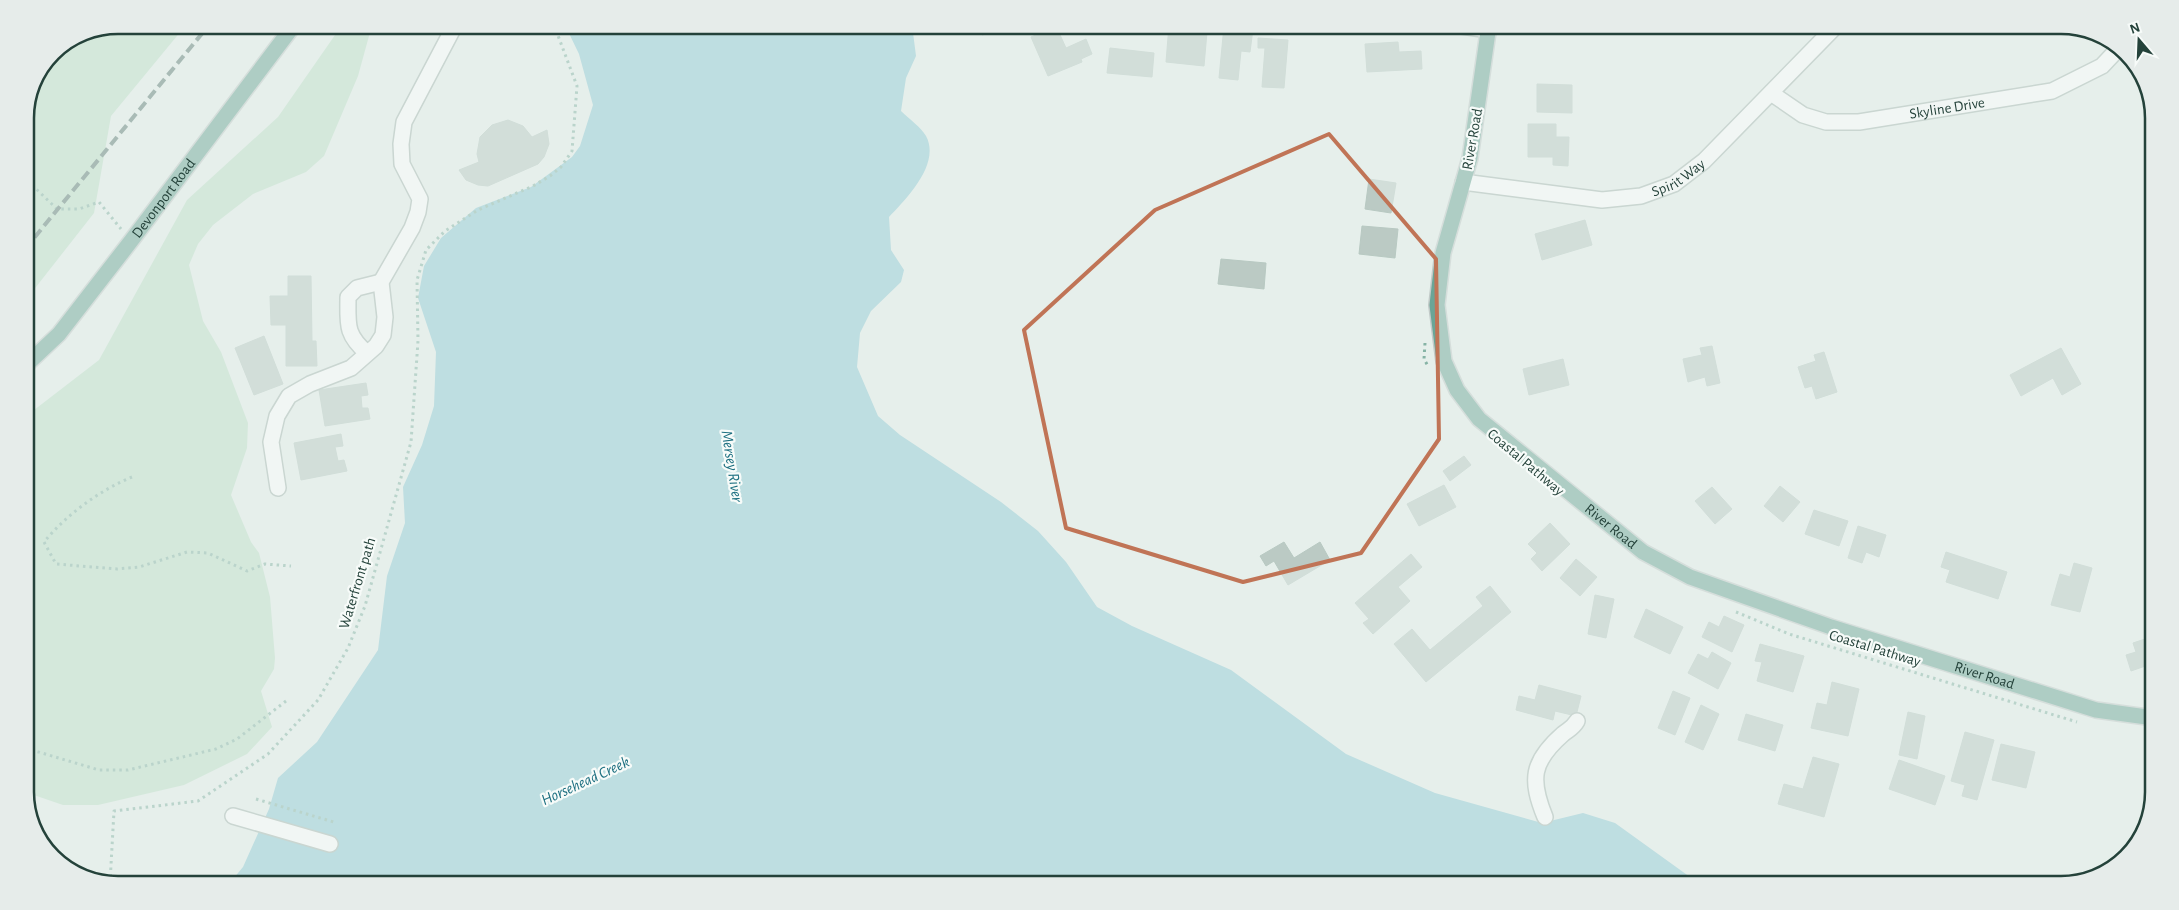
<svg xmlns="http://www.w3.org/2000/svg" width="2179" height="910" font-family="'Alegreya Sans',sans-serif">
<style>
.green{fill:#bfe0c8}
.water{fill:#8ec9d4}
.building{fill:#bbcac4;stroke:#b8c9c2}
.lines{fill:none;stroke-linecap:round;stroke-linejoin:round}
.minor-casing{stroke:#a8b8b2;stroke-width:18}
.major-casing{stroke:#c2cac8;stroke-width:18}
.path{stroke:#86b3a5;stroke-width:3;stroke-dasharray:2.5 4;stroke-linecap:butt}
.minor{stroke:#fff;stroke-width:15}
.major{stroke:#6aa596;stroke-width:15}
.rail{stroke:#5f7d75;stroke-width:4;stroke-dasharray:10 5;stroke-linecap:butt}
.marked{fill:none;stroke:#c07456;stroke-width:4;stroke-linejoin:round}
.labels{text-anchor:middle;stroke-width:4.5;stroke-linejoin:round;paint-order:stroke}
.street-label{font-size:15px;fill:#24423a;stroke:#f7fbf9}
.water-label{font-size:16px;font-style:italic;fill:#1c6f80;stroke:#f7fbf9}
.rim{fill:none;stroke:#24423a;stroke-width:2.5}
</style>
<rect width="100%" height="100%" fill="#e6efeb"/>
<g class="green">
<polygon points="118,25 186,25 111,116 94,213 25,301 25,112 52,52 83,32"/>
<polygon points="342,25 372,25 358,76 324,156 306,172 253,194 213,225 198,244 189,265 203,321 221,352 248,423 247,448 231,495 251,542 259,553 270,597 275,658 274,669 261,691 272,727 247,754 184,785 98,805 63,805 25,792 25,417 99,360 187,200 278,117"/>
</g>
<path class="water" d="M565 25H912L916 56 906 78 901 111C909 119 921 127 926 136 941 164 906 199 889 217L891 250 904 270 901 282 871 311 860 333 857 367 878 416 900 435 1001 502 1038 531 1066 562 1097 607 1132 626 1231 670 1346 754 1435 793 1542 823 1583 813 1615 823 1690 877 1709 885H228L243 867 269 809 278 778 317 742 378 650 387 576 405 523 403 487 422 445 434 406 436 352 418 298 424 266 441 238 476 208 531 187 572 157 580 146 593 105 579 54Z"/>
<g class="building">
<polygon points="980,25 1039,25 1040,27 1008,34 1007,29 982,35"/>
<polygon points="1169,25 1194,25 1194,31 1207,32 1204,66 1166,62"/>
<polygon points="1056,26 1066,48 1086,39 1092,54 1081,59 1082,62 1048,76 1031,37"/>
<polygon points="1224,26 1253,29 1250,52 1241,51 1238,80 1219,78"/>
<polygon points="1258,38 1288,40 1284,88 1262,87 1265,48 1258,48"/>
<polygon points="1398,42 1399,52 1421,51 1422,69 1367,72 1365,44"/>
<polygon points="1110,48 1154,53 1152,77 1107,73"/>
<polygon points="1537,84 1572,85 1572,113 1537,112"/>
<polygon points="508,120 523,126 532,137 547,130 549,144 544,157 538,164 488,186 478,185 466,180 459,170 479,162 477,154 480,137 492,125"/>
<polygon points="1528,124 1556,124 1556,137 1569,137 1568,166 1553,165 1553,157 1528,157"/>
<polygon points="1369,179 1396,183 1391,213 1365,209"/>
<polygon points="1585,220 1592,245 1542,260 1535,234"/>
<polygon points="1362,226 1398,229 1395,258 1359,254"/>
<polygon points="1221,259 1266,263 1264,289 1218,284"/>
<polygon points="288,276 311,276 312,341 316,341 317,366 286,366 286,325 271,325 270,296 288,296"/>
<polygon points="264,336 283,384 254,395 235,348"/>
<polygon points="1712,346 1720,383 1707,386 1705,377 1688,382 1683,359 1702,355 1700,348"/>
<polygon points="2061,348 2081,384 2062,395 2053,378 2021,396 2010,375"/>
<polygon points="1824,352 1837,392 1816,399 1812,386 1805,388 1798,367 1816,361 1814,355"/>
<polygon points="1563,359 1569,385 1529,395 1523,369"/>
<polygon points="366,383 368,395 361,396 362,408 368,408 370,419 325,426 319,390"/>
<polygon points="341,434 343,446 335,447 338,461 344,460 347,471 301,480 294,443"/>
<polygon points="1464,456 1471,465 1450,481 1443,471"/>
<polygon points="1444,485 1456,507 1419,526 1407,504"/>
<polygon points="1780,486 1800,502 1783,522 1764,506"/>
<polygon points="1712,487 1732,509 1715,524 1695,501"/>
<polygon points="1814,510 1848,521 1839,546 1805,534"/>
<polygon points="1550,523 1570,544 1542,571 1531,559 1537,553 1528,544"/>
<polygon points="1858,526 1886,535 1879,557 1866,552 1862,563 1848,558"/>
<polygon points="1284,542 1294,558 1320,542 1330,560 1288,585 1274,561 1266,566 1260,556"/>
<polygon points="1946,552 2007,572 1998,599 1946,582 1950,570 1941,567"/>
<polygon points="1411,554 1422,567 1398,587 1410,601 1373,634 1363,623 1369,619 1355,603"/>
<polygon points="1576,559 1597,577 1580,596 1560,578"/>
<polygon points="2074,563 2092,568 2080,612 2051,605 2060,574 2070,577"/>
<polygon points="1490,586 1511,612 1426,682 1394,644 1412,629 1430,650 1483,606 1476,597"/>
<polygon points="1595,595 1614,599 1606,638 1588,634"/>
<polygon points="1646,609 1683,627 1670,654 1634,637"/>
<polygon points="1724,616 1744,625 1732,652 1702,637 1709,622 1719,627"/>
<polygon points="2154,636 2154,663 2131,671 2126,655 2136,652 2133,643"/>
<polygon points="1760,644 1804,656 1793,692 1757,681 1762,662 1755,661"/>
<polygon points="1712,652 1731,663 1718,689 1688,673 1698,654 1708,659"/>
<polygon points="1832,682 1859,689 1848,736 1811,728 1817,703 1827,705"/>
<polygon points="1539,685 1581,696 1576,716 1555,711 1553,720 1516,710 1519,696 1535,700"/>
<polygon points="1673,691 1690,698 1675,735 1658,728"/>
<polygon points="1701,705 1719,714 1703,750 1685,742"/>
<polygon points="1908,712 1925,716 1917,759 1899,755"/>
<polygon points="1746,714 1783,725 1775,751 1738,740"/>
<polygon points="1965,732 1994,740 1977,800 1962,796 1965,785 1951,781"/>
<polygon points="2001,744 2035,752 2026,788 1992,780"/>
<polygon points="1813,757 1839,764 1824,817 1778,804 1784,784 1803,789"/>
<polygon points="1899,760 1945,776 1935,805 1889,789"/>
</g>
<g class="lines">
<g class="minor-casing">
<g id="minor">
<polyline points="1455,25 1489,30"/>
<path id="s1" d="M1771 93 1803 115 1826 122H1859L2052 91 2102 66 2118 49"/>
<path id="s2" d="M1463 182 1602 200 1641 196 1674 184 1704 161 1837 25"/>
<path d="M367 353C345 334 348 324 348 297L357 288 381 282"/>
<polyline points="278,488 271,442 277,416 289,396 310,384 351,368 376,346 383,335 385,317 381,282 412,228 418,212 420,199 402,164 401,144 404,122 455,25"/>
<polyline points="233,816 330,844"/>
<path d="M1545 817C1530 780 1531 762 1563 734 1569 729 1573 728 1577 721"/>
</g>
</g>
<g class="major-casing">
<g id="major">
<path id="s3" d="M1489 25 1470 158 1443 253 1437 305 1444 361 1457 390 1479 419 1643 552 1690 577 1831 627 2096 710 2154 718"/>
<path id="s4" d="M25 366 59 334 131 241 294 25"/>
</g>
</g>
<g class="path">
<polyline points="32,185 57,209 79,209 99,202 121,229"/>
<polyline points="1425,343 1424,359 1428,366"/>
<path d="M132 477C100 490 66 515 44 542L56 564 117 569 139 567 187 552 208 553 247 571 265 564 291 566"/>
<polyline points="1736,612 1789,634 2077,722"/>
<polyline points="25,748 99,770 128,770 216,749 237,739 286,701"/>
<polyline points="256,799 337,823"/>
<polyline points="110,883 114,811 198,801 268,754 318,700 348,648 365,606 411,442 418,341 417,280 426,250 445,231 478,210 533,186 550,176 561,167 572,151 577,86 554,25"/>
</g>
<use href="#minor" class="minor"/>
<use href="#major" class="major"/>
<polyline class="rail" points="25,249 209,25"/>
</g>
<path d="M0 0H2179V910H0ZM1329 134 1436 259 1439 439 1361 553 1243 582 1066 528 1024 330 1155 210Z" fill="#e6efeb" fill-opacity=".55" fill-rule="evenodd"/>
<path class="marked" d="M1329 134 1436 259 1439 439 1361 553 1243 582 1066 528 1024 330 1155 210Z"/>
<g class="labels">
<g class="street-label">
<text dy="5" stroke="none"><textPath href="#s1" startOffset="185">Skyline Drive</textPath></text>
<text transform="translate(1472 139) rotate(-80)" y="5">River Road</text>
<text dy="5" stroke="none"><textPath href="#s2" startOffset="221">Spirit Way</textPath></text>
<text dy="5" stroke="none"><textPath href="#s4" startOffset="218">Devonport Road</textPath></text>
<text transform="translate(1526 462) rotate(40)" y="5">Coastal Pathway</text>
<text dy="5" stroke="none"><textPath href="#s3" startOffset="580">River Road</textPath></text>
<text transform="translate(357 583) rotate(-73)" y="5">Waterfront path</text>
<text transform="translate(1875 648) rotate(17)" y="5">Coastal Pathway</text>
<text dy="5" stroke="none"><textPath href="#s3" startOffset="985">River Road</textPath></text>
</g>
<g class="water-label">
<text transform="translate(733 466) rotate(81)" y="6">Mersey River</text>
<text transform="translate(585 780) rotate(-25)" y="6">Horsehead Creek</text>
</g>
</g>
<path d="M0 0H2179V910H0ZM118 34H2061A84 84 0 0 1 2145 118V792A84 84 0 0 1 2061 876H118A84 84 0 0 1 34 792V118A84 84 0 0 1 118 34Z" fill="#e6ecea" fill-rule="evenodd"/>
<path class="rim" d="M118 34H2061A84 84 0 0 1 2145 118V792A84 84 0 0 1 2061 876H118A84 84 0 0 1 34 792V118A84 84 0 0 1 118 34Z"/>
<g transform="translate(2139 40) rotate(341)" stroke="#f7fbf9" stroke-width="4" paint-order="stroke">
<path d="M0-4L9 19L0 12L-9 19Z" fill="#24423a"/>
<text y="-8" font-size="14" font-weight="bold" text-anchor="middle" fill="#24423a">N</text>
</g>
</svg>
